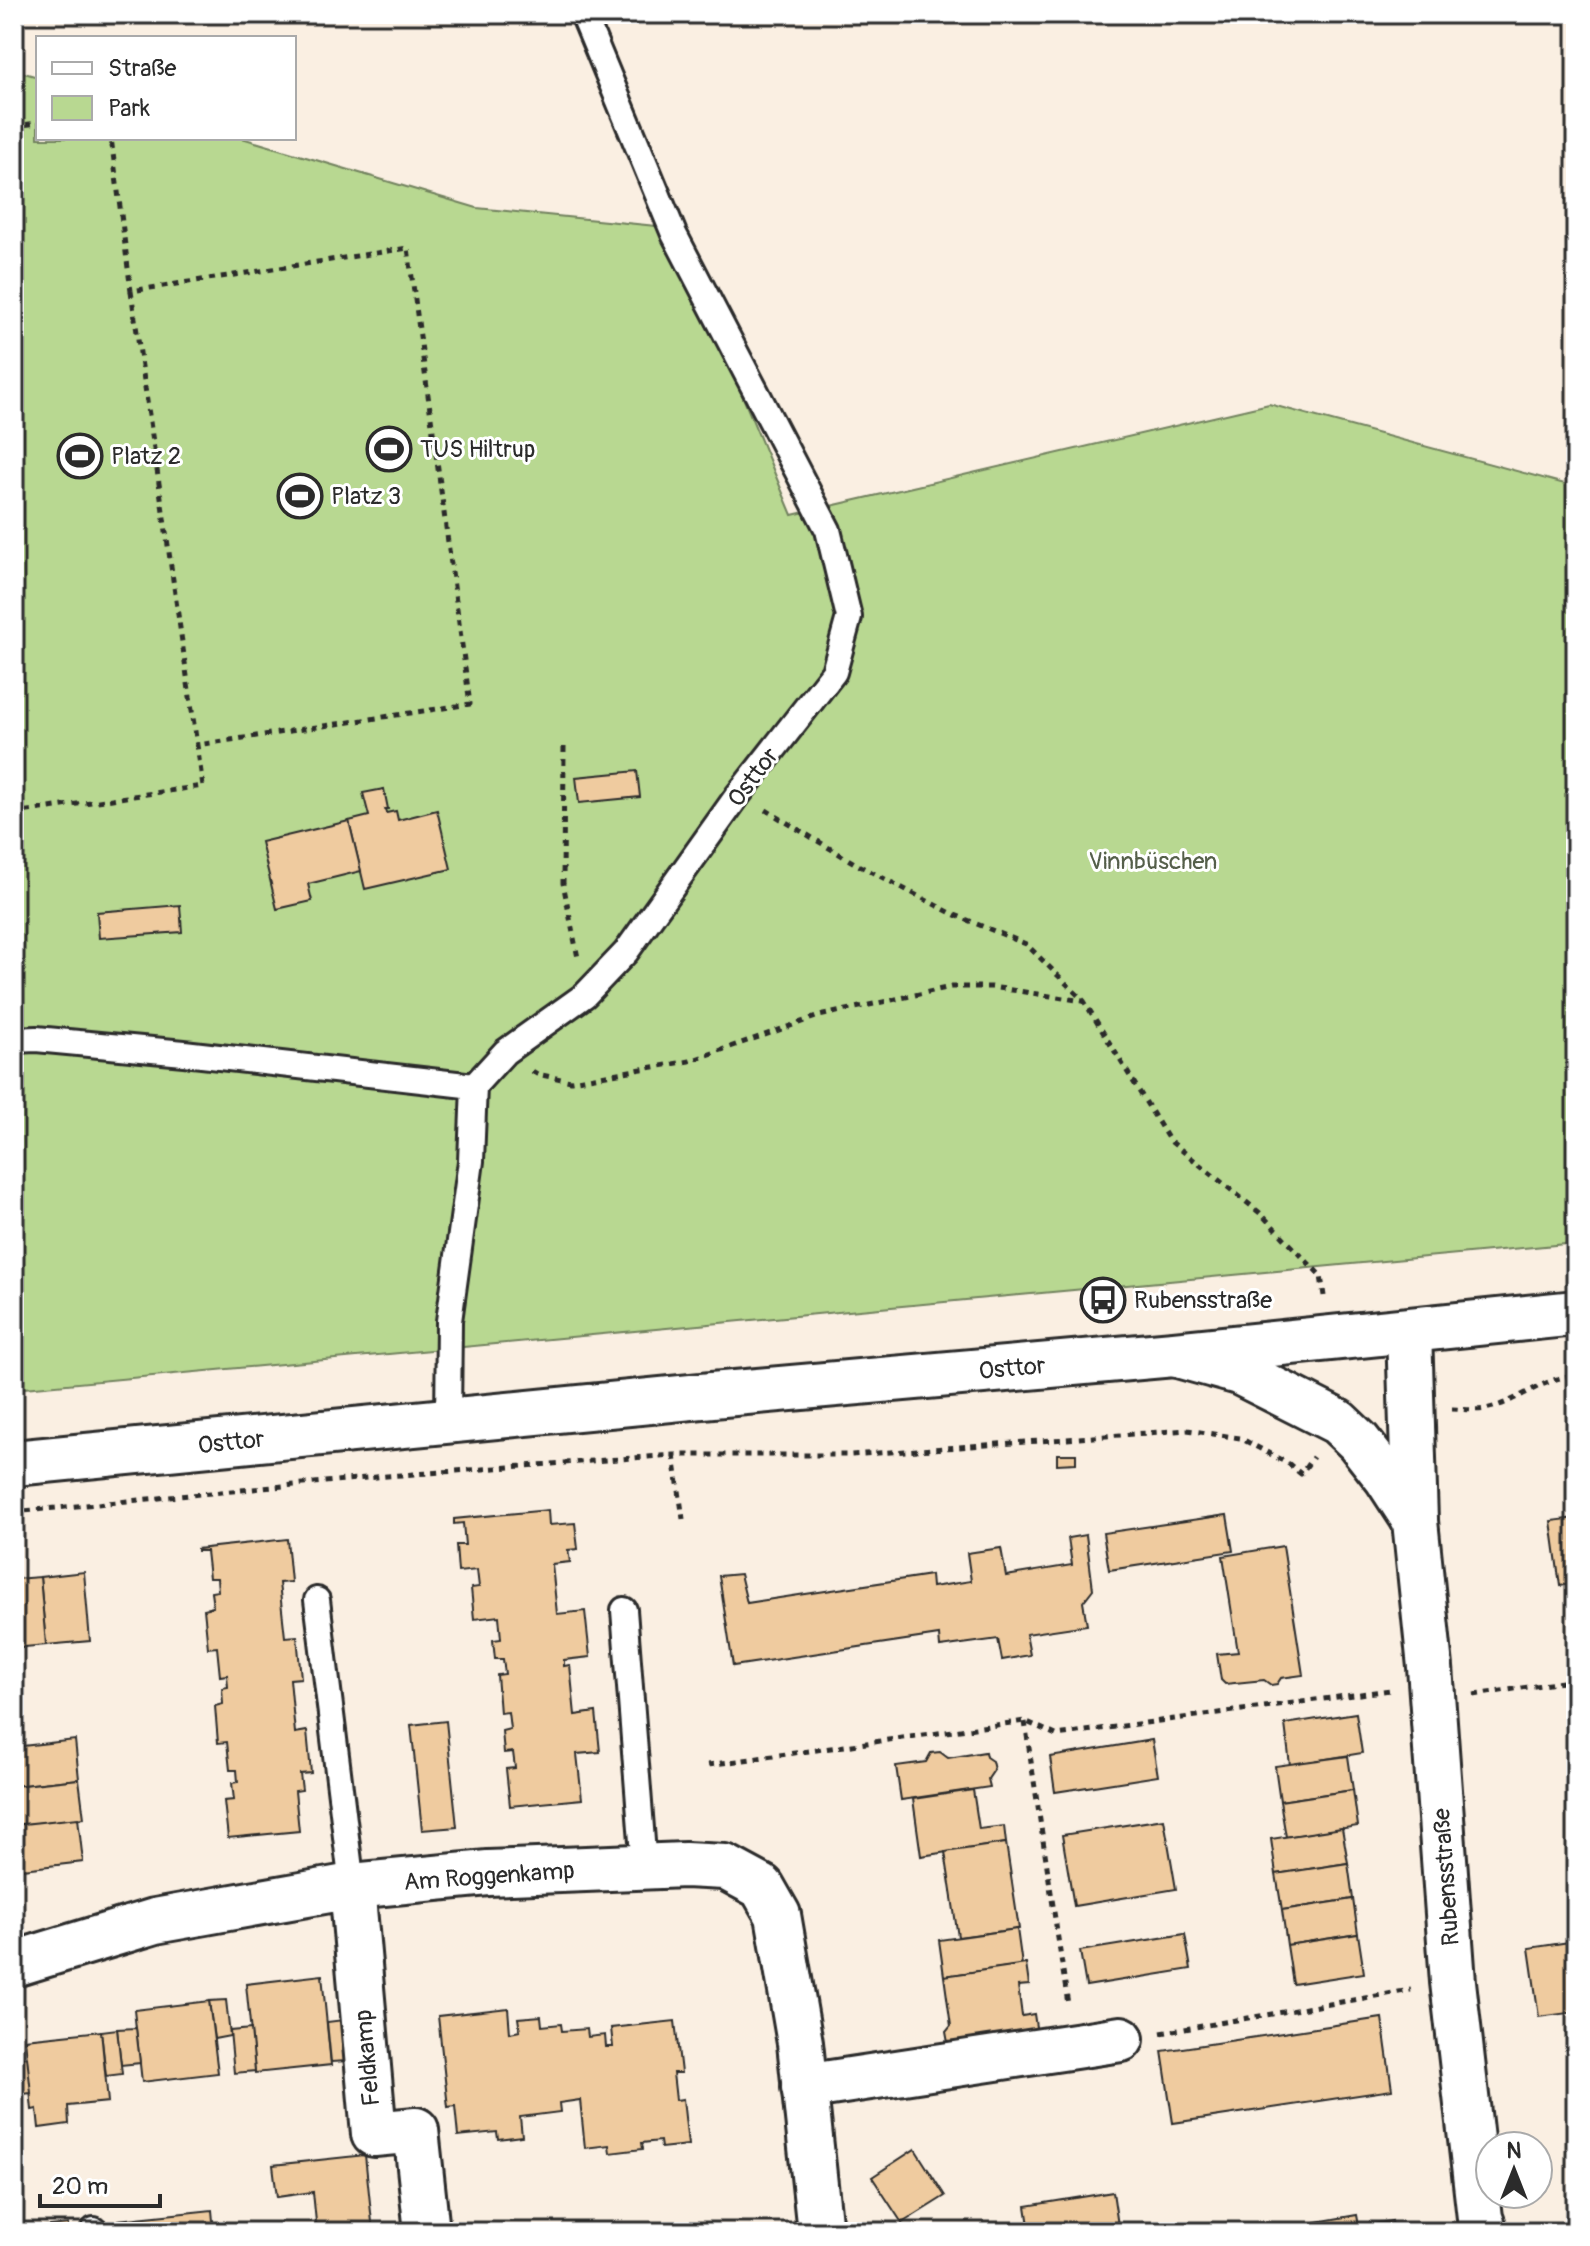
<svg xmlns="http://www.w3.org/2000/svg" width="1590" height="2246" font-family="Pangolin,sans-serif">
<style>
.green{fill:#b8d891;stroke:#72825e;stroke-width:2}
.building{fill:#efcb9f;stroke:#2b2b2b;stroke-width:2}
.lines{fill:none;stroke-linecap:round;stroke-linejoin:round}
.service-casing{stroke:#2b2b2b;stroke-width:30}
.minor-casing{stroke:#2b2b2b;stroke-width:50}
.secondary-casing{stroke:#2b2b2b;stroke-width:50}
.path{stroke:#2b2b2b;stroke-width:5;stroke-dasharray:6 6;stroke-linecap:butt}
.service{stroke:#fff;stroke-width:24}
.minor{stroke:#fff;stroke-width:44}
.secondary{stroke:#fff;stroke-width:44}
.labels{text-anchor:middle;stroke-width:6;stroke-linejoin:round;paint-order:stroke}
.poi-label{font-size:24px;fill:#2b2b2b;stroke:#fff;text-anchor:start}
.street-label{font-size:24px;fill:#2b2b2b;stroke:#fff}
.park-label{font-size:24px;fill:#555f4a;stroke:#fff}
</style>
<rect width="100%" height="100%" fill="#faefe2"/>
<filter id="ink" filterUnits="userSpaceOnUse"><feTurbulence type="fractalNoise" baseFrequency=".0125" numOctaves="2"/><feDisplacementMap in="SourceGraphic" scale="16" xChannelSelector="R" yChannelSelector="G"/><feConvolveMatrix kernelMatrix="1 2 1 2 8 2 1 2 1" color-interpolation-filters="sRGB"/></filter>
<g filter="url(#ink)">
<polygon class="green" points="14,70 38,77 38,138 242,138 477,208 656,226 737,383 792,515 1269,404 1576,487 1576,1243 14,1389"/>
<g class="building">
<polygon points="637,771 640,797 579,803 576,777"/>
<polygon points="384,789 388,809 385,809 386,813 396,811 398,820 437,810 451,869 365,889 349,821 369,816 363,793"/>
<polygon points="349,821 361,871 308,884 312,901 277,909 261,842"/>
<polygon points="180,905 182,932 99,938 97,912"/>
<polygon points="1057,1454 1076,1454 1076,1463 1057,1464"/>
<polygon points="548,1510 549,1525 575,1523 578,1549 568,1550 570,1562 552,1564 557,1614 585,1611 590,1657 564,1660 564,1666 570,1665 575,1715 596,1712 600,1752 577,1754 582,1799 510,1806 506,1769 515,1768 513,1752 504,1753 502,1731 510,1729 508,1712 500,1713 497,1675 505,1674 503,1659 495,1659 493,1640 501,1639 499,1616 474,1619 471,1588 479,1587 477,1570 458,1572 456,1545 465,1545 463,1523 454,1524 454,1519"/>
<polygon points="1227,1515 1233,1551 1109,1570 1103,1533"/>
<polygon points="1576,1518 1576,1583 1560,1586 1551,1521"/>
<polygon points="1086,1535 1093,1589 1083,1602 1087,1625 1026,1634 1030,1655 1002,1660 998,1639 940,1647 939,1635 733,1666 719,1576 740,1574 747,1603 931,1575 932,1587 971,1581 967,1553 1001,1548 1006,1576 1072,1565 1068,1538"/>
<polygon points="287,1539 291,1582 279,1583 285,1637 297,1636 301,1678 290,1679 295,1733 307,1731 311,1773 300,1774 302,1790 295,1791 299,1831 228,1838 224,1801 234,1800 232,1783 238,1782 237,1770 230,1770 227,1742 218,1743 215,1706 223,1704 222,1688 228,1687 227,1675 220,1676 217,1647 208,1648 204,1609 213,1607 211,1592 218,1591 217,1578 209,1578 206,1551 197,1551 197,1549"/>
<polygon points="1283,1546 1303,1675 1281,1678 1277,1684 1271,1685 1264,1680 1225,1684 1221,1680 1217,1654 1238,1652 1223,1556"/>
<polygon points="84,1572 90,1641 46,1645 40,1577"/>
<polygon points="40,1577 46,1645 14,1648 14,1579"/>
<polygon points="1356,1713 1362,1753 1290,1765 1285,1724"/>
<polygon points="446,1721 457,1827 422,1830 411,1725"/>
<polygon points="75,1740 79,1779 14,1786 14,1747"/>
<polygon points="1152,1740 1158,1776 1055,1792 1050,1757"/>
<polygon points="940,1752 948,1758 985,1752 986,1757 992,1761 994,1770 988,1779 990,1787 901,1800 896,1766 926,1762 931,1753"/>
<polygon points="1348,1756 1353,1790 1280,1801 1275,1766"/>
<polygon points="79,1779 84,1818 18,1825 14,1786"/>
<polygon points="14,1786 18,1825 14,1825"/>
<polygon points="973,1790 979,1829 1004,1826 1006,1843 921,1856 913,1799"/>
<polygon points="1353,1790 1358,1826 1286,1837 1280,1801"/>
<polygon points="78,1818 83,1862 14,1870 14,1825"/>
<polygon points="1164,1819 1176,1889 1074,1906 1062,1835"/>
<polygon points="1342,1828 1348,1863 1276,1874 1271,1839"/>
<polygon points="1006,1843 1019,1929 958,1937 945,1852"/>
<polygon points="1348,1863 1353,1899 1282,1910 1276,1874"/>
<polygon points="1353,1899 1358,1934 1287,1945 1282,1910"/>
<polygon points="1017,1929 1022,1965 944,1976 939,1940"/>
<polygon points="1185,1934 1191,1969 1086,1986 1080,1951"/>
<polygon points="1358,1934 1364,1973 1293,1984 1287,1945"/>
<polygon points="1576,1941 1576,2012 1539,2017 1529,1948"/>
<polygon points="1026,1964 1029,1985 1018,1986 1022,2016 1034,2014 1037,2034 949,2048 946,2032 951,2026 944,1976"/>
<polygon points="322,1975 331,2065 255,2073 246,1984"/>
<polygon points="226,2000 230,2036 214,2039 209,2001"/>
<polygon points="209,2001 218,2073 142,2082 134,2010"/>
<polygon points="508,2008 510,2033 520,2031 518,2018 541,2016 542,2026 561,2024 562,2031 587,2029 588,2037 605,2035 606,2047 613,2047 611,2028 675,2021 681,2073 673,2073 676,2100 683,2099 688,2145 661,2148 660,2141 642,2143 643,2149 610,2153 609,2145 585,2148 580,2100 559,2103 560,2112 520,2117 522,2136 498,2139 497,2132 458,2136 455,2106 448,2107 438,2016"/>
<polygon points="1382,2018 1392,2090 1173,2123 1162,2051"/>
<polygon points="343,2020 348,2061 331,2062 327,2022"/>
<polygon points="136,2028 140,2063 121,2065 117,2029"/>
<polygon points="117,2029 122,2074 106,2076 101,2031"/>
<polygon points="251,2029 255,2071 234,2073 230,2031"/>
<polygon points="101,2031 108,2102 68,2106 69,2124 39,2128 37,2109 32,2110 25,2039"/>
<polygon points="27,2057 31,2093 14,2095 14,2059"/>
<polygon points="915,2149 945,2196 902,2223 872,2177"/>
<polygon points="365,2155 373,2232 317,2232 313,2192 277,2197 273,2165"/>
<polygon points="1113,2192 1119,2232 1030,2232 1026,2206"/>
<polygon points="212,2210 214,2232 119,2232 118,2220"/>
<polygon points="1357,2215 1359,2226 1392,2221 1394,2232 1317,2232 1316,2222"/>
<polygon points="68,2224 68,2232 14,2232 14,2230"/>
</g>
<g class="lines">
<g class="service-casing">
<g id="service">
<polyline points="14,1040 36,1039 184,1053 474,1086"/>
<polyline points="448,1421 449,1321 471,1161 474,1086 505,1052 585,995 626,952 738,795 834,672 849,617 828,530 674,234 583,14"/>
<polyline points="317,1600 352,1886"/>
<polyline points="624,1610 644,1867"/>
<polyline points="94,2230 94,2232"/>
</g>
</g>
<g class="minor-casing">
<g id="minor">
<polyline points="1409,1331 1415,1521 1430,1667 1453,1982 1480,2218 1485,2232"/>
<polyline points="1174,1354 1239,1372 1338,1422 1358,1441 1387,1478 1415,1521"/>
<polyline points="352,1886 374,2134 416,2130 427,2232"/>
<polyline points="14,1964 155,1921 352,1886 488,1873 685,1865 725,1867 762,1887 778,1915 800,2043 820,2232"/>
<polyline points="804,2087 1121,2039"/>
</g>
</g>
<g class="secondary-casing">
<polyline id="secondary" points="14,1463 712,1395 1174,1354 1576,1313"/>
</g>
<g class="path">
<polyline points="14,126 38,123"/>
<polyline points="131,291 197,745"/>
<polyline points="564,747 563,883 578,958"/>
<polyline points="766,810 856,864 955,915 1026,944 1084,1001 1169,1140 1260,1213 1321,1276 1324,1296"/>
<polyline points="14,813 203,786 197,745 470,704 408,248 131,291 111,138"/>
<polyline points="532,1071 537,1074 571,1081 690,1061 819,1016 951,987 992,987 1083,1001"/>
<path d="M1452 1409C1462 1409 1475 1411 1485 1409 1517 1403 1544 1377 1576 1375"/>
<polyline points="674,1455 683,1519"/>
<polyline points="14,1512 387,1476 674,1455 851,1455 1187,1430 1240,1438 1289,1464 1301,1474 1313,1457"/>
<polyline points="1474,1695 1576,1680"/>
<polyline points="1025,1722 1068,2004"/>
<polyline points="708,1765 1025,1721 1056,1735 1390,1690"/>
<polyline points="1161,2033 1411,1990"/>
</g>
<use href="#service" class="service"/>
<use href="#minor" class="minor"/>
<use href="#secondary" class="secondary"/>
</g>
</g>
<defs>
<g id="stadium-ring" transform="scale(2.3)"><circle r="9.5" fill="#fff" stroke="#2b2b2b" stroke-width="1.5"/><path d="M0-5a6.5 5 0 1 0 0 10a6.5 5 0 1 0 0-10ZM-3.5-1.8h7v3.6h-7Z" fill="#2b2b2b"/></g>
<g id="bus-ring" transform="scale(2.3)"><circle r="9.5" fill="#fff" stroke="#2b2b2b" stroke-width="1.5"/><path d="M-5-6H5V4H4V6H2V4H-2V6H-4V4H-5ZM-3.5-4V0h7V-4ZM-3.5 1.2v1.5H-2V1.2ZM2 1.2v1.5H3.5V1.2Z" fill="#2b2b2b"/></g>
</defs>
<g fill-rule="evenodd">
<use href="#stadium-ring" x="389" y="449"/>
<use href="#stadium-ring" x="80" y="456"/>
<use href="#stadium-ring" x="300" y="496"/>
<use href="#bus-ring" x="1103" y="1300"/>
</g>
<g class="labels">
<g class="poi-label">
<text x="420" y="457">TUS Hiltrup</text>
<text x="111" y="464">Platz 2</text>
<text x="331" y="504">Platz 3</text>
<text x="1134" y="1308">Rubensstraße</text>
</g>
<g class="street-label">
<text transform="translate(753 777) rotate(-53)" y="8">Osttor</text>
<text transform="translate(1012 1368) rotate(-5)" y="8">Osttor</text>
<text transform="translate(231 1442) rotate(-6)" y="8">Osttor</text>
<text transform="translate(489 1876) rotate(-4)" y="8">Am Roggenkamp</text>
<text transform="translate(1446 1877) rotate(-94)" y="8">Rubensstraße</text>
<text transform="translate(367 2058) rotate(-95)" y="8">Feldkamp</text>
</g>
<g class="park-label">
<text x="1153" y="869">Vinnbüschen</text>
</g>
</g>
<rect width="1590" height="2246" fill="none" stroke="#fff" stroke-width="48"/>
<rect x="24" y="24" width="1542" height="2198" fill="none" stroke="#2b2b2b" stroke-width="3" filter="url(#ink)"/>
<rect x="36" y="36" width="260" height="104" fill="#ffffff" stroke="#aaaaaa" stroke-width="2"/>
<rect x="52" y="62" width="40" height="12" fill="#ffffff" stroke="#aaaaaa" stroke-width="2"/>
<text x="108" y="76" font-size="24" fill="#2b2b2b">Straße</text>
<rect x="52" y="96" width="40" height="24" fill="#b8d891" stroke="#aaaaaa" stroke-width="2"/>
<text x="108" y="116" font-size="24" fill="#2b2b2b">Park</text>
<g transform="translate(1514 2170)"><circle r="38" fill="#ffffff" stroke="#aaaaaa" stroke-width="2"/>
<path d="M0-6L14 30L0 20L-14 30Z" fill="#2b2b2b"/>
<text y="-12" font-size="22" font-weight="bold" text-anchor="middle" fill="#2b2b2b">N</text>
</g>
<path d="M40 2194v12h120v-12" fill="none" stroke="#2b2b2b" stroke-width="4"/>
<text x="52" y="2194" font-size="24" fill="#2b2b2b" stroke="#ffffff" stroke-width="6" paint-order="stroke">20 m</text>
</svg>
